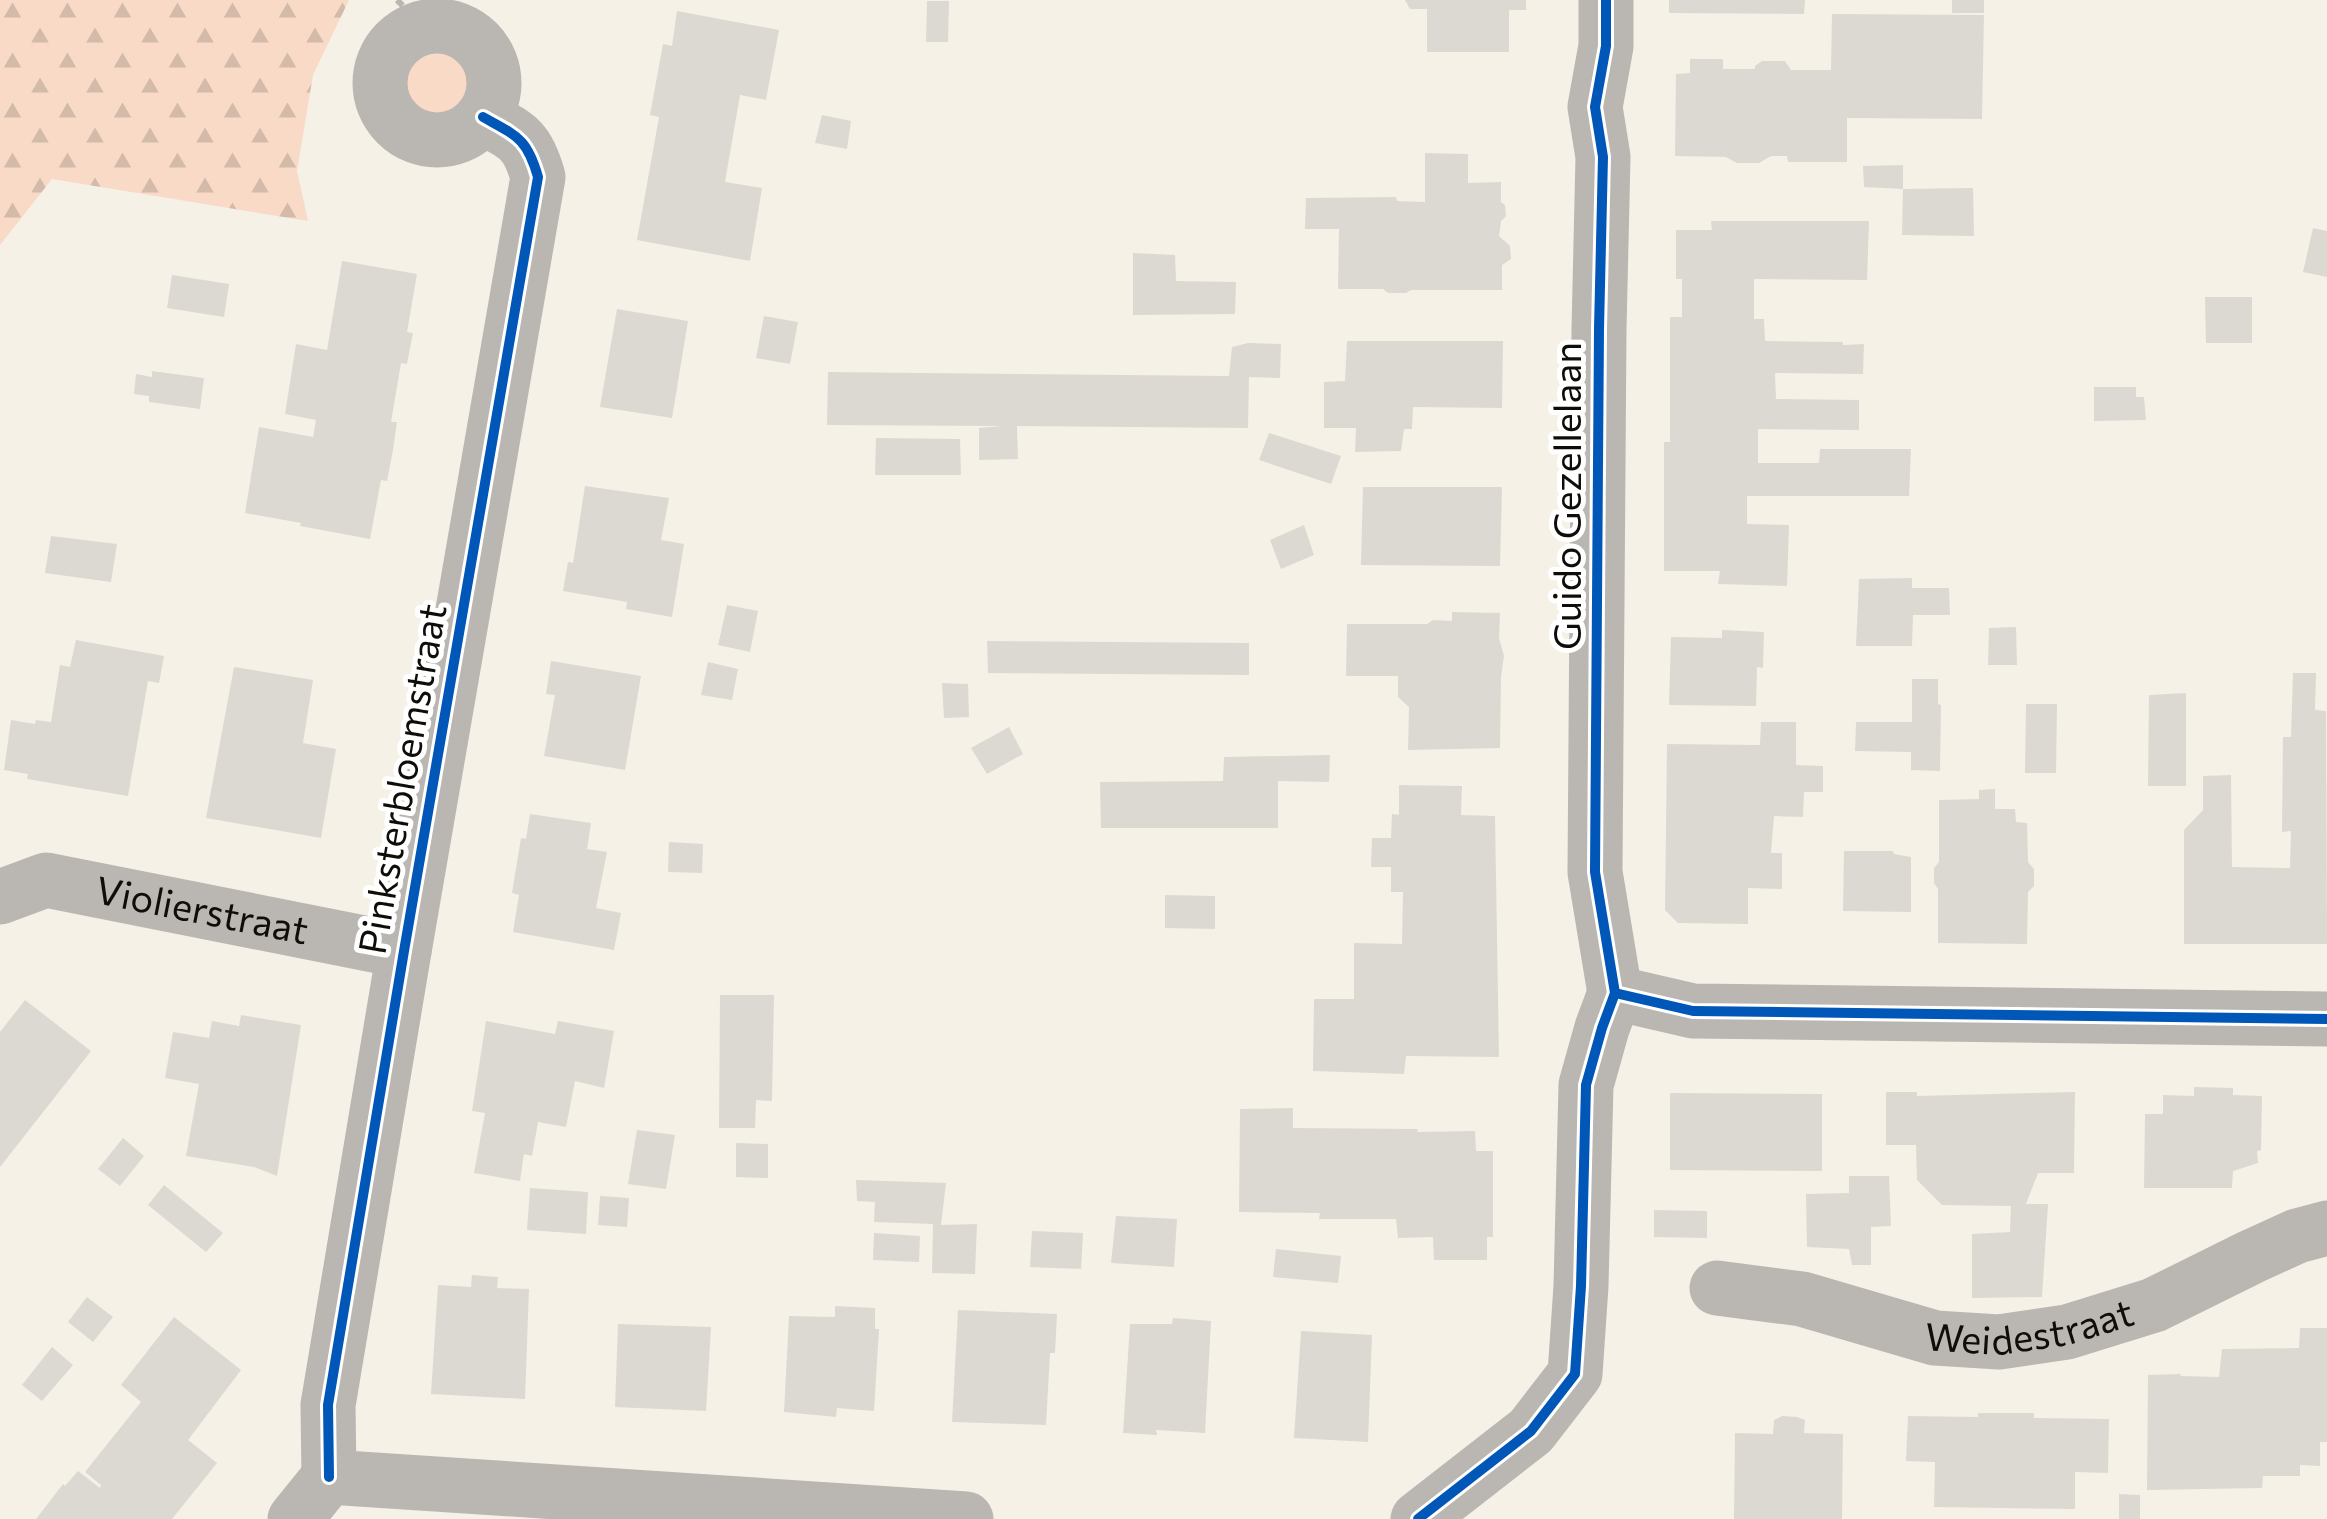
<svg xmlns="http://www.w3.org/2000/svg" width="2327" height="1519" font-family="Commissioner,sans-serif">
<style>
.green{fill:#f8dac6}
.forest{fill:url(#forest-firs)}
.building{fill:#dcd9d2}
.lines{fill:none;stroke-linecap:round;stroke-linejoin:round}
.path{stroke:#bab6b1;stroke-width:6;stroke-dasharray:8 5;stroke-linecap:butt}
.minor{stroke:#bab6b2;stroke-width:55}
.cycleway-casing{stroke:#fff;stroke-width:16}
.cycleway{stroke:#0057b8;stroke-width:10}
.labels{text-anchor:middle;stroke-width:10;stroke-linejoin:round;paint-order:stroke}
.street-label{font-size:38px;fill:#0f0d07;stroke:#fff}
</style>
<defs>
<pattern id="forest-firs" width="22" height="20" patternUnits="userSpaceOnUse" patternTransform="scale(2.5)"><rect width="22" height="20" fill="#f8dac6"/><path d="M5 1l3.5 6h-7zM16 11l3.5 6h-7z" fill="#d3baa9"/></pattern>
</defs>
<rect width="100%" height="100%" fill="#f6f1e7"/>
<circle class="green" cx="442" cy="85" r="37"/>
<polygon class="forest" points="0,0 349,0 313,75 297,171 308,221 52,179 0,245"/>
<g class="building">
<polygon points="1405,0 1526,0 1526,10 1509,10 1509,52 1427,52 1427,9 1410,9"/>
<polygon points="1669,0 1805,0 1804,14 1669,13"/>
<rect x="1952" y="0" width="32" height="13"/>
<polygon points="927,1 949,1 948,42 926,42"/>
<polygon points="677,11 779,30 766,100 740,95 725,182 762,188 750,261 637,240 659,117 650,115 663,44 672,46"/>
<polygon points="1832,14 1984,15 1982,119 1847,118 1847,162 1788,162 1787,156 1771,156 1759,163 1737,163 1726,157 1675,156 1676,74 1690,73 1690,59 1723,59 1723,69 1755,69 1755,66 1762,61 1785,61 1791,70 1831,70"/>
<polygon points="822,115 851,121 847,149 815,143"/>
<polygon points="1425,153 1468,154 1468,183 1501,182 1501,202 1505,205 1506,216 1501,221 1499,236 1510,246 1511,259 1502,265 1502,290 1411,290 1406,293 1388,293 1383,289 1338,289 1339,229 1305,229 1306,198 1396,197 1397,201 1425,202"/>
<polygon points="1903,165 1903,189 1864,187 1863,166"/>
<polygon points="1973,188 1974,236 1902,235 1903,189"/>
<polygon points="1711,221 1869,221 1867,280 1754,279 1754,319 1764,319 1765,341 1843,342 1843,345 1864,344 1863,374 1775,373 1776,399 1859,400 1859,430 1758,429 1758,463 1819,463 1820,449 1911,449 1909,496 1747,496 1747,524 1789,525 1787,586 1718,584 1720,571 1664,571 1664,442 1670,442 1670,317 1682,317 1682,279 1676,279 1676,230 1712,230"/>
<polygon points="2313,228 2327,231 2327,277 2303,272"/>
<polygon points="1133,253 1175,255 1176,281 1236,282 1235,314 1133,315"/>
<polygon points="342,261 417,274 407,332 413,333 407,364 401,363 391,422 397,422 393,450 387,481 381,480 370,539 300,526 301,523 245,513 259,427 313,437 316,420 285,414 296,344 327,350"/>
<polygon points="172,275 229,284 224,317 167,308"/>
<polygon points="2205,297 2252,297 2252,343 2206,343"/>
<polygon points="617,309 688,321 672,418 600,407"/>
<polygon points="764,316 798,322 790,364 756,358"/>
<polygon points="1347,341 1503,341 1502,408 1413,407 1412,429 1404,429 1401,451 1355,452 1356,428 1324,428 1324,382 1345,381"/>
<polygon points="1248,343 1281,344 1280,378 1249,377 1248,428 1017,426 1018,459 979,460 979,428 1003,426 827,425 828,372 1229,376 1232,347"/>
<polygon points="152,371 204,378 200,409 149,402 149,396 134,394 136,374 152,377"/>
<polygon points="2094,387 2136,387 2136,397 2144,397 2146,420 2094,421"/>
<polygon points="1269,433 1341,456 1331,484 1259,460"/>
<polygon points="876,438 960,439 961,475 875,475"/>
<polygon points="585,486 669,498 661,540 684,544 672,617 626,609 627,602 563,591 568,562 573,563"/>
<polygon points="1363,487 1502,487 1500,566 1361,565"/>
<polygon points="1304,525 1314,555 1281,569 1270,540"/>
<polygon points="51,536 117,544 111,582 45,573"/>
<polygon points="1912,578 1912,588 1949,588 1950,615 1913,615 1912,646 1856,646 1859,579"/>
<polygon points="727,605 758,611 750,652 718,645"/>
<polygon points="1452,612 1500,613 1499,638 1504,656 1501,677 1500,748 1408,750 1409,707 1398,697 1398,676 1346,676 1347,624 1427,624 1433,620 1452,621"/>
<polygon points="2016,627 2017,665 1988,665 1989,628"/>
<polygon points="1722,630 1764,632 1763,668 1757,667 1756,706 1669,705 1671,637 1722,638"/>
<polygon points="76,640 164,656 159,683 148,681 128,796 27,779 28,774 4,770 11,720 35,724 36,720 51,722 60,665 70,667"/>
<polygon points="987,641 1249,643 1249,675 988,673"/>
<polygon points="551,661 641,676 625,770 544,756 555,695 546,694"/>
<polygon points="708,662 738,669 732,700 701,695"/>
<polygon points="234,667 313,680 303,743 336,749 321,838 206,818"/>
<polygon points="2293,673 2316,673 2315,710 2326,711 2327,944 2184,944 2184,830 2203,810 2203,776 2231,775 2232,867 2290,868 2291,831 2282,832 2283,737 2291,737"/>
<polygon points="1912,679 1938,679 1938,704 1941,705 1940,771 1911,770 1911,752 1855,751 1856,722 1912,722"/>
<polygon points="942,683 968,684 969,717 944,718"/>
<polygon points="2186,693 2186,786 2148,786 2149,695"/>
<polygon points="2026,704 2057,704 2056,773 2025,773"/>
<polygon points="1761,722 1796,722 1796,765 1823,766 1823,792 1804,792 1803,817 1774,816 1771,853 1782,853 1782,889 1748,888 1748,924 1678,923 1665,910 1667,744 1760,745"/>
<polygon points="1009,727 1023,754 987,774 971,748"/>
<polygon points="1330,755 1329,782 1278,781 1278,828 1101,828 1100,782 1223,781 1224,757"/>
<polygon points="1399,785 1462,786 1461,815 1495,816 1499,1057 1406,1056 1404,1074 1313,1071 1314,999 1354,999 1354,943 1402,944 1403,892 1391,892 1391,867 1371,867 1372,838 1391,838 1392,814 1399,815"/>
<polygon points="1995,789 1995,809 2015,809 2016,822 2027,823 2028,862 2034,869 2034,886 2028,892 2027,944 1938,943 1938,889 1934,883 1934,868 1939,862 1939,800 1979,799 1979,790"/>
<polygon points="530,814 591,823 587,849 607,852 596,908 621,913 614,950 513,932 519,895 512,893 521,838 526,839"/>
<polygon points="669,842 703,844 702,873 668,872"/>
<polygon points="1844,851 1893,851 1894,854 1911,857 1911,912 1843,911"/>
<polygon points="1165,895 1215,896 1215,929 1165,928"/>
<polygon points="720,995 774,995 772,1101 756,1100 755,1128 719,1128"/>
<polygon points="25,1000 91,1051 0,1167 0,1032"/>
<polygon points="241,1015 301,1025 277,1176 254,1167 186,1156 199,1084 165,1078 173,1032 209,1038 212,1021 239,1026"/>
<polygon points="486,1021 555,1034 558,1021 614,1031 604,1088 575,1081 566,1127 538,1122 532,1156 524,1154 520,1181 474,1173 485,1113 472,1111"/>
<polygon points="2194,1087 2233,1088 2233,1095 2262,1096 2261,1150 2257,1151 2258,1163 2233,1171 2232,1188 2144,1188 2145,1114 2163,1114 2163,1095 2194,1096"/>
<polygon points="1886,1092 1917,1092 1917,1096 2075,1092 2074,1173 2038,1173 2026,1204 2048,1204 2042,1297 1972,1298 1972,1234 2010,1232 2011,1206 1942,1205 1917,1180 1916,1145 1886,1145"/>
<polygon points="1670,1093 1822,1094 1822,1171 1670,1170"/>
<polygon points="1293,1108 1293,1128 1418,1129 1417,1132 1475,1131 1476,1151 1493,1151 1493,1237 1487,1237 1487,1260 1434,1260 1433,1237 1398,1238 1396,1219 1319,1219 1320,1213 1239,1212 1240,1109"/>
<polygon points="637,1130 675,1135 666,1189 628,1184"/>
<polygon points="123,1138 144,1156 120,1186 98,1169"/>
<polygon points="736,1143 768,1144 768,1178 736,1177"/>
<polygon points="1849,1176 1889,1176 1891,1226 1871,1227 1871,1265 1852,1265 1849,1249 1807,1247 1806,1194 1849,1193"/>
<polygon points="856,1180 946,1183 941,1225 977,1224 975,1274 932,1273 933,1224 874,1222 875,1202 857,1201"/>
<polygon points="164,1185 223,1233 206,1252 148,1205"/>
<polygon points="530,1188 588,1192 586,1234 527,1230"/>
<polygon points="600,1196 629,1198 627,1227 598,1225"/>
<polygon points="1654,1210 1707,1211 1707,1238 1654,1237"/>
<polygon points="1116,1216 1177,1219 1174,1267 1111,1263"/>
<polygon points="1032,1231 1083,1233 1081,1269 1030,1267"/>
<polygon points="874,1233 920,1236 919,1262 873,1260"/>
<polygon points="1276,1249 1341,1256 1338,1283 1273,1277"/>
<polygon points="472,1275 498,1277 497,1288 529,1289 525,1399 431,1394 438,1285 471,1287"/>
<polygon points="87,1297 113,1317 93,1342 68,1322"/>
<polygon points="835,1306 875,1308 875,1329 879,1329 874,1411 837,1408 836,1417 784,1412 789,1316 835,1317"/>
<polygon points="958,1310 1057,1314 1055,1353 1050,1353 1046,1425 952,1422"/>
<polygon points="174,1317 241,1370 188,1440 217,1463 172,1519 36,1519 63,1484 65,1486 78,1471 100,1488 101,1485 85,1472 141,1402 121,1385"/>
<polygon points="1173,1318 1211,1321 1205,1433 1156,1430 1157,1435 1123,1433 1130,1324 1172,1324"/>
<polygon points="618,1324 711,1327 706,1411 615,1407"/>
<polygon points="2300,1328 2327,1328 2327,1442 2320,1442 2320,1466 2300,1465 2300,1476 2263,1476 2262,1488 2147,1490 2148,1375 2181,1374 2180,1376 2219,1377 2222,1349 2299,1348"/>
<polygon points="1301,1331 1372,1335 1368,1442 1294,1438"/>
<polygon points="52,1347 73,1365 42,1401 22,1385"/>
<polygon points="1978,1413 2034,1413 2034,1418 2109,1419 2108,1473 2075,1472 2075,1509 1934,1507 1935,1462 1906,1461 1908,1416 1978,1417"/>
<polygon points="1782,1416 1797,1417 1805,1420 1804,1433 1843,1434 1842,1519 1734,1519 1735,1433 1773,1434 1774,1420"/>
<polygon points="2119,1494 2140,1495 2140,1519 2119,1519"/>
</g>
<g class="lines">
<polyline class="path" points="397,0 424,26"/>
<g class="minor">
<polyline points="1606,0 1606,46 1595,107 1603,157 1599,329 1595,872 1615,993"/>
<circle cx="437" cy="83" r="57"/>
<path id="s1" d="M0 897 46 880 404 951"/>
<path id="s2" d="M1717 1288 1802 1299 1935 1338 1999 1342 2067 1332 2154 1305 2251 1257 2297 1236 2327 1228"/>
<path d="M329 1477 328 1405 404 951 538 177C527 138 517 136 483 117"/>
<polyline points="329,1477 966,1519"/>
<polyline points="295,1519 329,1477"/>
<polyline points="1418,1519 1531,1431 1575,1374 1581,1286 1586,1085 1602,1028 1615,993 1693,1011 2327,1019"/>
</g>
<g class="cycleway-casing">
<g id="cycleway">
<polyline points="1606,0 1606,46 1595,107 1603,157 1599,329 1595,872 1615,993"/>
<path d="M329 1477 328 1405 404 951 538 177C527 138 517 136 483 117"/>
<polyline points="1418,1519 1531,1431 1575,1374 1581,1286 1586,1085 1602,1028 1615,993 1693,1011 2327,1019"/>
</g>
</g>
<use href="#cycleway" class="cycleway"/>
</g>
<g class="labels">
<g class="street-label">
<text transform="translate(1568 496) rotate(-90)" y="13">Guido Gezellelaan</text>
<text transform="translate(403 779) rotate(-80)" y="13">Pinksterbloemstraat</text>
<text dy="13" stroke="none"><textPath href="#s1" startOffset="208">Violierstraat</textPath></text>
<text dy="13" stroke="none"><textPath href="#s2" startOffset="320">Weidestraat</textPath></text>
</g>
</g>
</svg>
